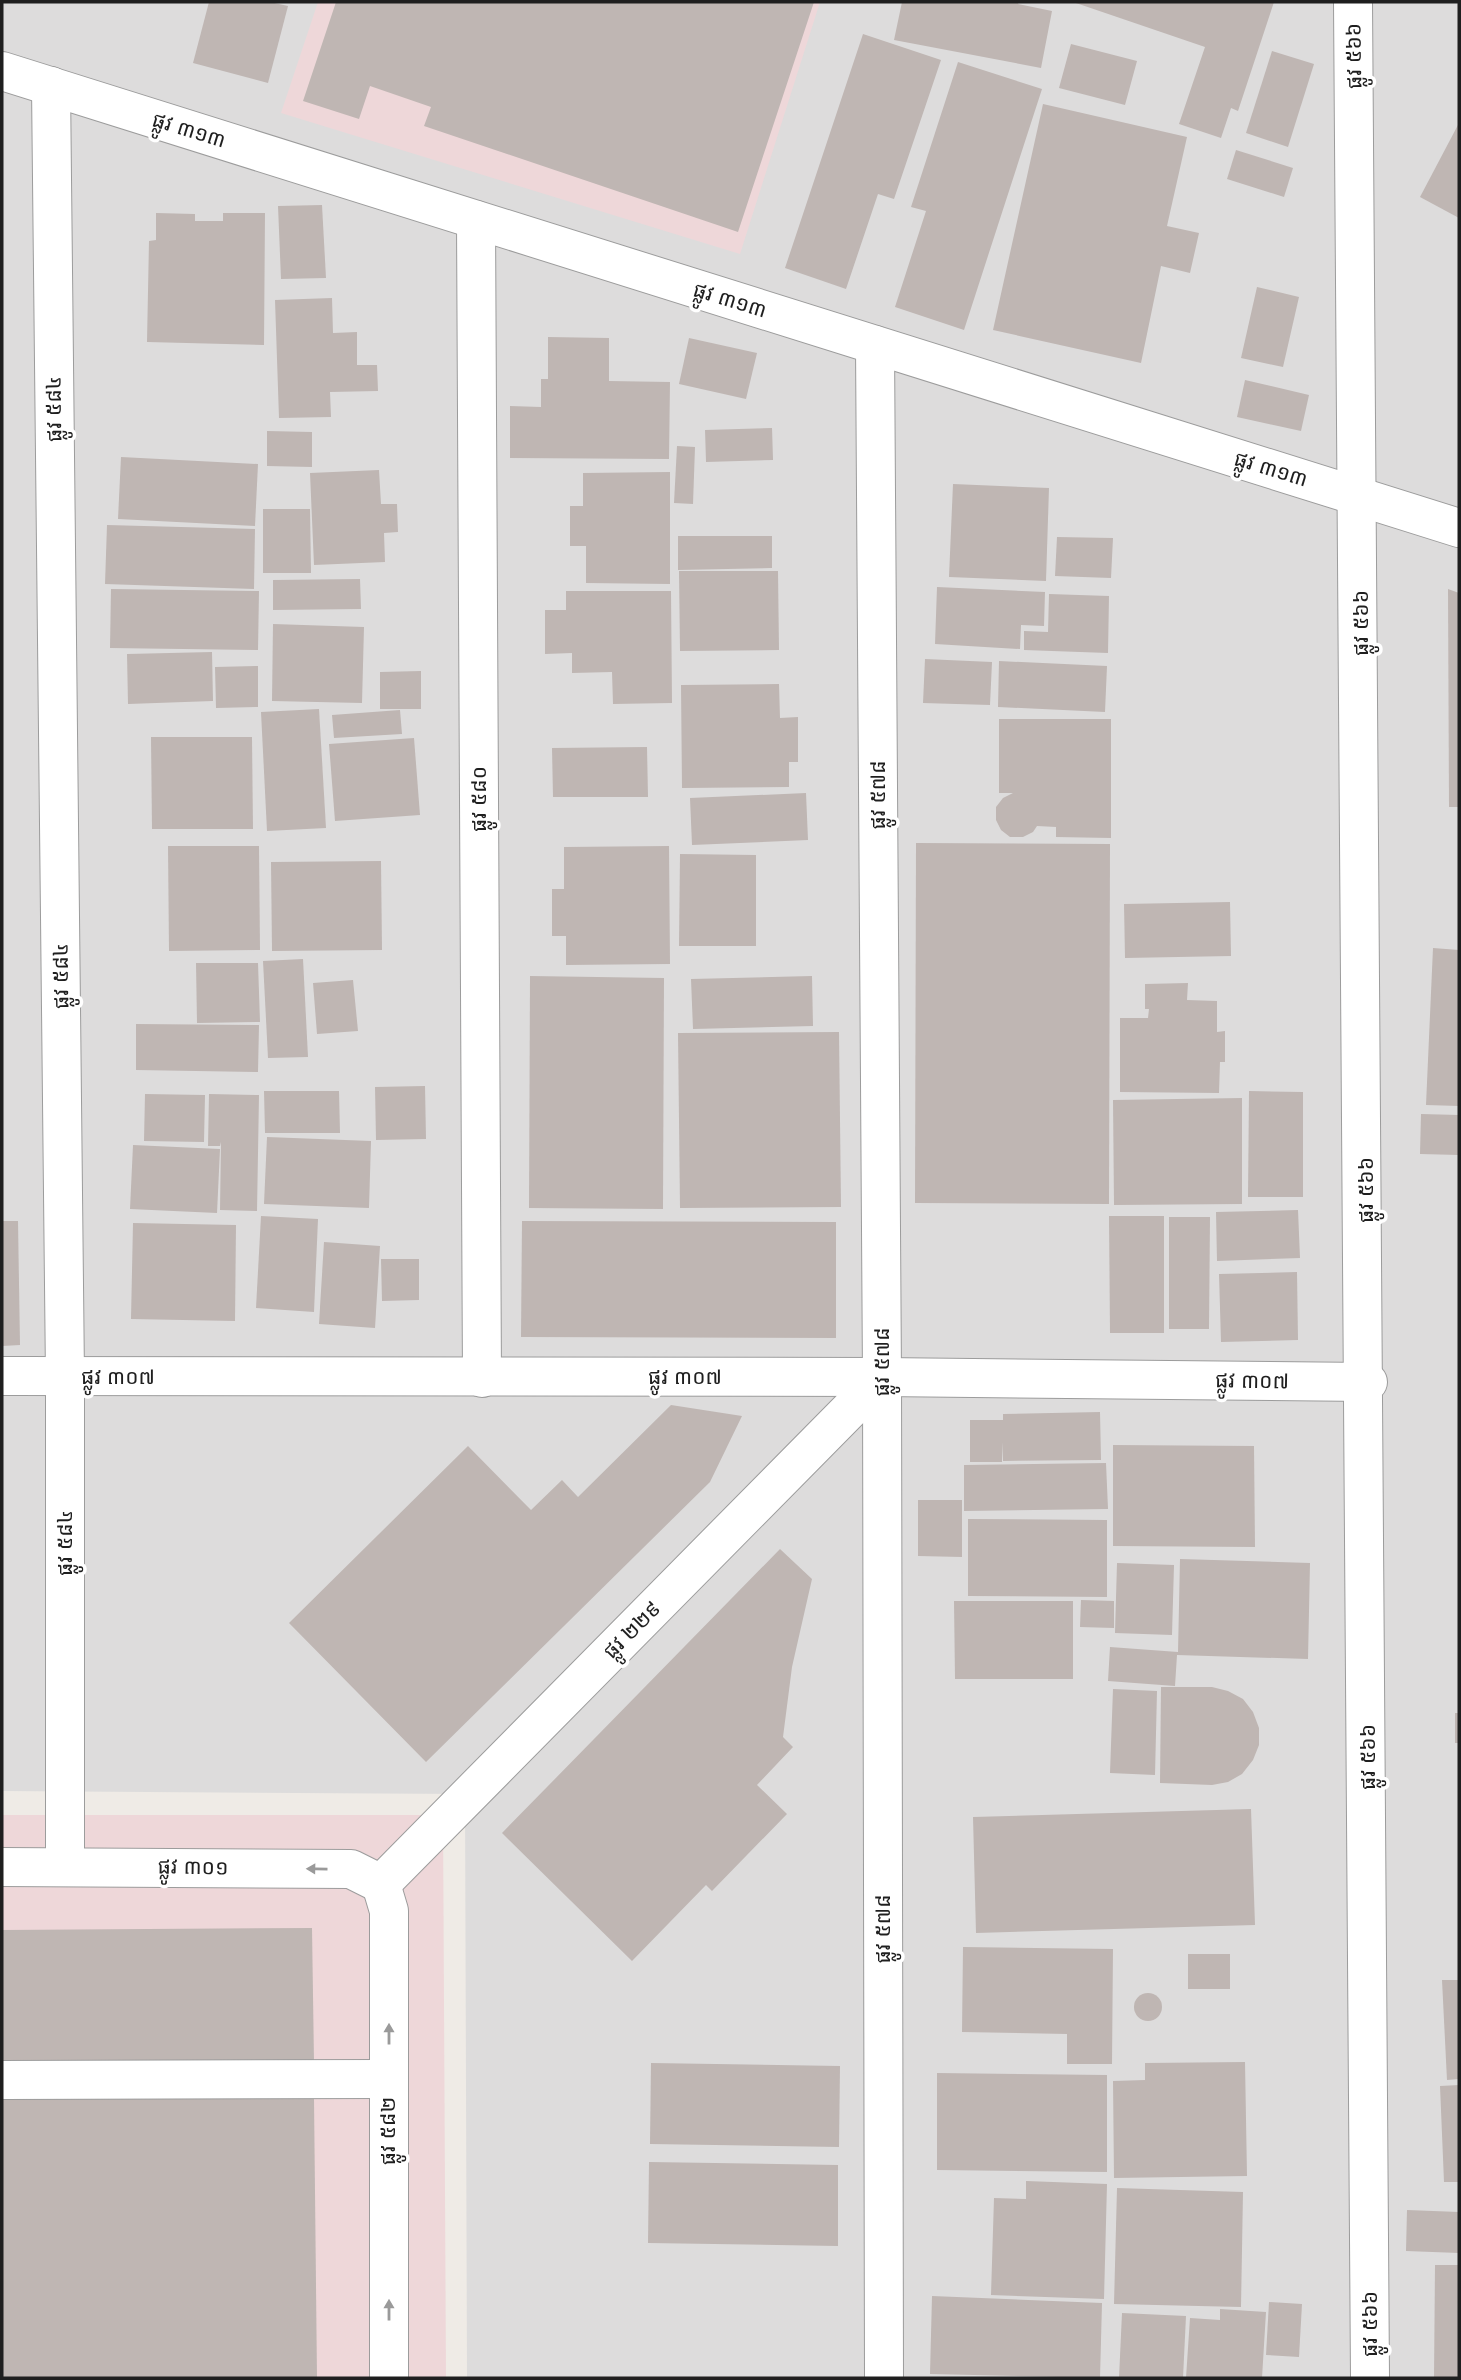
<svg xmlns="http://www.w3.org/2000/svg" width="1461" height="2380" font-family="Arial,'Noto Sans Khmer',sans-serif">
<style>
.residential{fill:#dddcdc}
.commercial{fill:#eed7d9}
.building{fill:#bfb6b3}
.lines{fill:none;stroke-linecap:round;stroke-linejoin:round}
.minor-casing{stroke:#9c9c9c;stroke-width:40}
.minor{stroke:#fff;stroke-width:38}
.oneway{fill:#9a9a9a}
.labels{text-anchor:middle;stroke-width:7;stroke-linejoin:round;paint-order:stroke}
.street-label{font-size:21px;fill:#1f1f1f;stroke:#fff}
</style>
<rect width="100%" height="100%" fill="#efebe6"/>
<polygon class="residential" points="2,2 1459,2 1459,2378 467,2378 465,1794 2,1791"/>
<g class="commercial">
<polygon points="318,2 820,2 740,254 281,113"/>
<polygon points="2,1815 443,1815 446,2378 2,2378"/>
</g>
<g class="building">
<polygon points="209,2 270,2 288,6 268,83 193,63"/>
<polygon points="336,2 814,2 738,232 424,126 431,107 370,86 359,119 303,101"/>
<polygon points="902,2 1019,2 1018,4 1052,11 1041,68 894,40"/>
<polygon points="1073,2 1274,2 1238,111 1231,108 1221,138 1179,124 1205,47"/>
<polygon points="863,34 941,60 894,199 878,194 846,289 785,268"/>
<polygon points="1071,44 1137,61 1125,105 1059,88"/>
<polygon points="1272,51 1314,64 1288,147 1246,133"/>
<polygon points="958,62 1042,89 964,330 895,307 926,211 911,207"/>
<polygon points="1043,104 1187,137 1167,226 1199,233 1190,273 1161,266 1141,363 993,330"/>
<polygon points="1459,123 1459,218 1420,197"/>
<polygon points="1236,150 1293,168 1284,197 1227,179"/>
<polygon points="322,205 326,278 281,279 278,206"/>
<polygon points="156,213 195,214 195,221 223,221 223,213 265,213 264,345 147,342 149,241 156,240"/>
<polygon points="1257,287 1299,297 1283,367 1241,358"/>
<polygon points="332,298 333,333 357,332 357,365 377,365 378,391 330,392 331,417 279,418 275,300"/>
<polygon points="548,337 609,338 609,381 670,382 669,459 510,458 510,406 541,407 541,379 548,379"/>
<polygon points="689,338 757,353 746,399 679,384"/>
<polygon points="1245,380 1309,395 1301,431 1237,417"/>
<polygon points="772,428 773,460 706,462 705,430"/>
<polygon points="267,431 312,432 312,467 267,466"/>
<polygon points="677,446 695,447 693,504 674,503"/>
<polygon points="121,457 258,464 255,526 118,519"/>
<polygon points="379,470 381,504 397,504 398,532 384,533 385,562 314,565 310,473"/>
<polygon points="670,472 670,584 586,583 586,546 570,546 570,506 583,506 583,473"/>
<polygon points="953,484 1049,488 1046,581 949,577"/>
<polygon points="263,509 310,509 311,573 263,573"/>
<polygon points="107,525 255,529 254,589 105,584"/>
<polygon points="678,536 772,536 772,568 678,570"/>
<polygon points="1057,537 1113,538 1111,578 1055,576"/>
<polygon points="679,571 778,571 779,650 680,651"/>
<polygon points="360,579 361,609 273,610 273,580"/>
<polygon points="937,587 1045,592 1044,626 1021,625 1020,649 935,644"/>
<polygon points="111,589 259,591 258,650 110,648"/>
<polygon points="1448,589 1459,593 1459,807 1449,807"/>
<polygon points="566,591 671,591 672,703 613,704 612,672 572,673 572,653 545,654 545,610 566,610"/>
<polygon points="1049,594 1109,596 1108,653 1024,650 1024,631 1048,632"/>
<polygon points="273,624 364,627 362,703 272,701"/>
<polygon points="212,652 213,701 128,704 127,654"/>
<polygon points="925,659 992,662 990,705 923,703"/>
<polygon points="999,661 1107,666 1105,712 998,707"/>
<polygon points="258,666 258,707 216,708 215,667"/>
<polygon points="421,671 421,709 380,709 380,672"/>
<polygon points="779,684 780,718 798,717 798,762 789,762 789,787 682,788 681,685"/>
<polygon points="319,709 326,828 267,831 261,712"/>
<polygon points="400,710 402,734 334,738 332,715"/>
<polygon points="999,719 1111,719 1111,838 1056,837 1056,827 1037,826 1033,832 1023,837 1010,837 1001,830 996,820 996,807 1003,798 1013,793 999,793"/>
<polygon points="151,737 252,737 253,829 152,829"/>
<polygon points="414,738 420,815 335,821 329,744"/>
<polygon points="647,747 648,797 553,797 552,748"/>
<polygon points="806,793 808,840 692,845 690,798"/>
<polygon points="916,843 1110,844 1109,1204 915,1203"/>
<polygon points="168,846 259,846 260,950 169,951"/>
<polygon points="669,846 670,964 566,965 566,936 552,936 552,889 564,889 564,847"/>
<polygon points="680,854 756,855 756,946 679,946"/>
<polygon points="381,861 382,950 272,951 271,862"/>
<polygon points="1230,902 1231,956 1125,958 1124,904"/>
<polygon points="1433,948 1459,950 1459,1106 1426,1105"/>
<polygon points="303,959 308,1057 268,1058 263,961"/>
<polygon points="196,963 258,963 260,1022 197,1023"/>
<polygon points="530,976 664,978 663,1209 529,1208"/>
<polygon points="812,976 813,1026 693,1029 691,979"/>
<polygon points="353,980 358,1031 317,1034 313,983"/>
<polygon points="1188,983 1187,1000 1217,1001 1217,1032 1225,1031 1225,1062 1220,1062 1219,1093 1120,1092 1120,1018 1148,1018 1149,1009 1145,1009 1145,984"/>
<polygon points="136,1024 259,1025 258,1072 136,1070"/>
<polygon points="839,1032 841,1207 680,1208 678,1033"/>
<polygon points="425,1086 426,1139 376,1140 375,1087"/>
<polygon points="264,1091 339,1091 340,1133 265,1133"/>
<polygon points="1249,1091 1303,1092 1303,1197 1248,1197"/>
<polygon points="145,1094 205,1095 204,1142 144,1141"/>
<polygon points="209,1094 259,1095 257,1211 220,1210 221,1142 220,1146 208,1146"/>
<polygon points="1242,1098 1242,1204 1114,1205 1113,1100"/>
<polygon points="1421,1114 1459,1115 1459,1155 1420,1154"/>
<polygon points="267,1137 371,1141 369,1208 264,1204"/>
<polygon points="133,1145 220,1149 217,1213 130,1209"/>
<polygon points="1298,1210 1300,1258 1217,1261 1216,1212"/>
<polygon points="261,1216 318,1219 314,1312 256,1308"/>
<polygon points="1109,1216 1164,1216 1164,1333 1110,1333"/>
<polygon points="1169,1217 1210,1217 1209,1329 1169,1329"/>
<polygon points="2,1221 18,1221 20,1345 2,1346"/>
<polygon points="522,1221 836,1222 836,1338 521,1337"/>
<polygon points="133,1223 236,1225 235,1321 131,1319"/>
<polygon points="324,1242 380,1246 375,1328 319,1324"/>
<polygon points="381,1259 419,1259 419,1300 382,1301"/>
<polygon points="1297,1272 1298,1340 1221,1342 1219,1274"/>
<polygon points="671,1405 742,1416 710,1482 426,1762 289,1623 468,1446 531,1510 562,1480 578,1497"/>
<polygon points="1100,1412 1101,1460 1003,1461 1002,1442 1002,1462 970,1462 970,1420 1003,1420 1003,1414"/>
<polygon points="1113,1445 1254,1446 1255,1547 1113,1546"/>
<polygon points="1106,1463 1108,1509 964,1511 964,1465"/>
<polygon points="918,1500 962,1500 962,1557 918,1556"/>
<polygon points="968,1519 1107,1520 1107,1597 968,1596"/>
<polygon points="780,1549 812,1579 792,1667 783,1737 793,1747 757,1785 787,1814 712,1891 706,1885 632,1961 502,1833"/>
<polygon points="1180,1559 1310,1563 1308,1659 1177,1655 1175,1686 1108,1681 1110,1647 1178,1652"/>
<polygon points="1117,1563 1174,1565 1172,1635 1115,1633"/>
<polygon points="1081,1600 1114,1601 1114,1628 1080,1627"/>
<polygon points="954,1601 1073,1601 1073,1679 955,1679"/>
<polygon points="1161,1687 1212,1687 1228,1691 1243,1699 1253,1712 1259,1728 1259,1745 1253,1760 1242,1774 1228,1782 1212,1785 1160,1783"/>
<polygon points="1113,1689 1157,1691 1155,1775 1110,1773"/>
<rect x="1455" y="1713" width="4" height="30"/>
<polygon points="1251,1809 1255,1925 976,1933 973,1817"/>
<polygon points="312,1928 314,2062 2,2064 2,1930"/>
<polygon points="963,1947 1113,1949 1112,2064 1067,2064 1067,2034 962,2032"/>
<rect x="1188" y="1954" width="42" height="35"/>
<polygon points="1442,1980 1459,1980 1459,2079 1447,2080"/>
<circle cx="1148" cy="2007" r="14"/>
<polygon points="1245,2062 1247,2176 1114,2178 1113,2081 1145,2080 1145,2063"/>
<polygon points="651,2063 840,2066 839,2147 650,2144"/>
<polygon points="937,2073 1107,2075 1107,2172 937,2170"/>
<polygon points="1459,2085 1459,2182 1444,2182 1440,2086"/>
<polygon points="2,2097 314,2099 317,2378 2,2378"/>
<polygon points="649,2162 838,2165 838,2246 648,2243"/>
<polygon points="1026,2181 1107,2184 1104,2299 991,2295 994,2198 1026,2199"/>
<polygon points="1117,2188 1243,2192 1241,2307 1114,2304"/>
<polygon points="1407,2210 1459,2212 1459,2253 1406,2251"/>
<polygon points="1435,2265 1459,2265 1459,2378 1434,2378"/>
<polygon points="932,2296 1102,2303 1100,2378 930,2374"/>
<polygon points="1269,2302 1302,2304 1299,2357 1266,2355"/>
<polygon points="1220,2309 1266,2312 1262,2378 1186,2378 1190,2318 1220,2320"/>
<polygon points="1122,2313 1186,2316 1183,2378 1119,2378"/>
</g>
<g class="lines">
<g class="minor-casing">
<g id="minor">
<path d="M1353 2C1364 794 1368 1586 1370 2378"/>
<polyline points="2,71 1459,528"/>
<polyline points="51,86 65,1377 65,1866"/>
<polyline points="476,220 482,1378"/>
<polyline points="875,345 882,1377 884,2378"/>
<polyline points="2,1376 882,1377 1368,1382"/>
<polyline points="2,1867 351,1869 381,1884"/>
<polyline points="381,1884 882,1377"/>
<polyline points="381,1884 389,1911 389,2378"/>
<polyline points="2,2080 388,2079"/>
</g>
</g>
<use href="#minor" class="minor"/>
</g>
<defs><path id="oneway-solid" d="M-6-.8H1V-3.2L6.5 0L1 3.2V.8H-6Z" transform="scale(1.75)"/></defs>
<g class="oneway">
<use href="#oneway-solid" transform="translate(317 1869) rotate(-179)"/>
<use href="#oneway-solid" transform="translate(389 2034) rotate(-90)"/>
<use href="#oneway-solid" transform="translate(389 2310) rotate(-90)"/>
</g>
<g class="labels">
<g class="street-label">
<text transform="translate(1354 56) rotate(-91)" y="7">ផ្លូវ ៥៦៦</text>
<text transform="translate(189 130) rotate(17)" y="7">ផ្លូវ ៣១៣</text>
<text transform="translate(730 300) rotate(17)" y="7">ផ្លូវ ៣១៣</text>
<text transform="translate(54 409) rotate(-91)" y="7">ផ្លូវ ៥៨៤</text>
<text transform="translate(1271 469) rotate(17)" y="7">ផ្លូវ ៣១៣</text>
<text transform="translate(1361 623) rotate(-90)" y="7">ផ្លូវ ៥៦៦</text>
<text transform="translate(878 795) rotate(-90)" y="7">ផ្លូវ ៥៧៨</text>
<text transform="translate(479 799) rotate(-90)" y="7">ផ្លូវ ៥៨០</text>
<text transform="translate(61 976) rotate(-91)" y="7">ផ្លូវ ៥៨៤</text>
<text transform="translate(1366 1190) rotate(-90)" y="7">ផ្លូវ ៥៦៦</text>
<text transform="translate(882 1362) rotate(-90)" y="7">ផ្លូវ ៥៧៨</text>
<text x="118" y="1384">ផ្លូវ ៣០៧</text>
<text x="685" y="1384">ផ្លូវ ៣០៧</text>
<text transform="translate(1252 1381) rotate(1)" y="7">ផ្លូវ ៣០៧</text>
<text transform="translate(65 1543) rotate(-90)" y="7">ផ្លូវ ៥៨៤</text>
<text transform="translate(632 1630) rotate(-45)" y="7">ផ្លូវ ២២៩</text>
<text transform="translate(1368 1757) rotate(-90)" y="7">ផ្លូវ ៥៦៦</text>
<text transform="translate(193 1867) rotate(1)" y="7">ផ្លូវ ៣០១</text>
<text transform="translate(883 1929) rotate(-90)" y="7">ផ្លូវ ៥៧៨</text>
<text transform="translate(388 2131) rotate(-90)" y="7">ផ្លូវ ៥៨២</text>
<text transform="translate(1370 2324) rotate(-90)" y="7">ផ្លូវ ៥៦៦</text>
</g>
</g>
<rect width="1461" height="2380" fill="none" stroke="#1f1f1f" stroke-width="7"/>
</svg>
